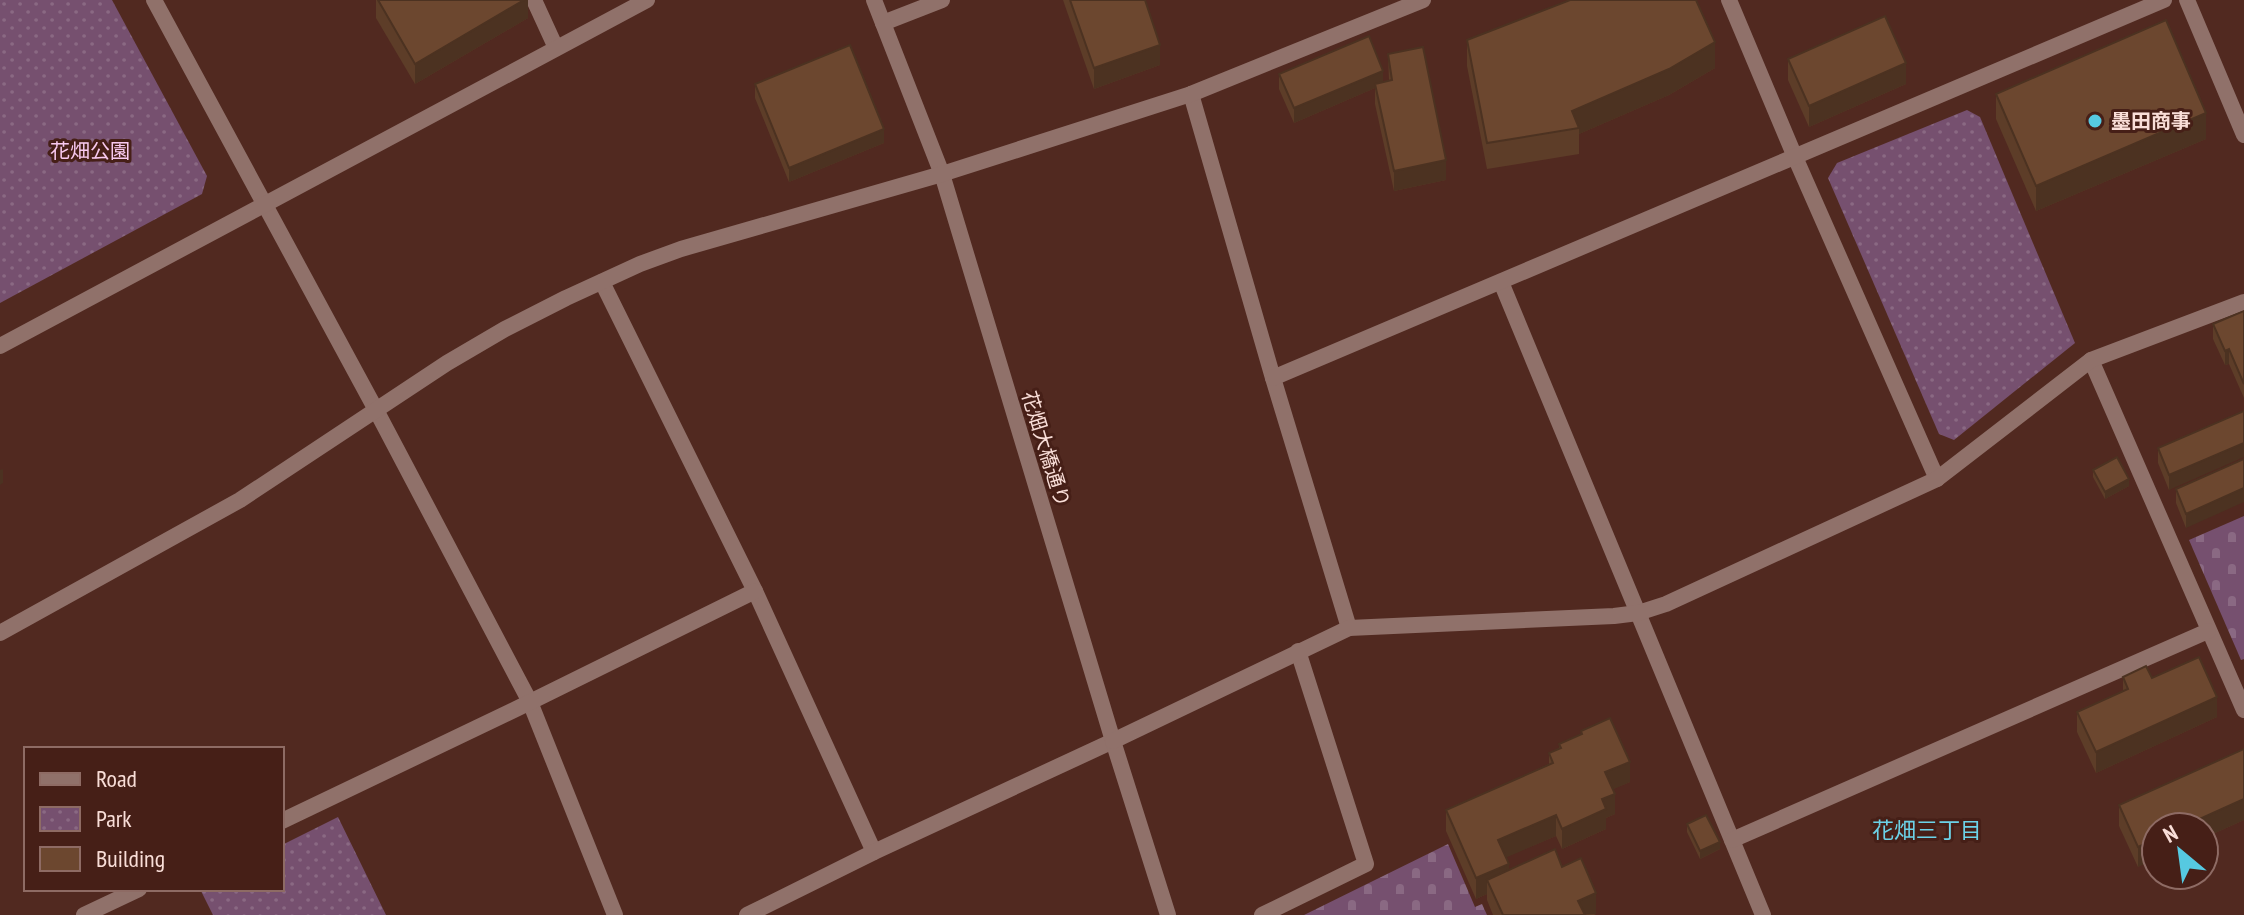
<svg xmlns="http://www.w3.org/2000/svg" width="2244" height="915" font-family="'PT Sans Narrow','Noto Sans JP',sans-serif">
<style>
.cemetery{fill:url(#cemetery-stones)}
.park{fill:url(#park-dots)}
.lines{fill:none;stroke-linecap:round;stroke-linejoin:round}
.service{stroke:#90716a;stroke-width:16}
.minor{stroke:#90716a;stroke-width:16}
.tertiary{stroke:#90716a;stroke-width:16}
.wall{fill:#5d3d28}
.shaded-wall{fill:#4c3221}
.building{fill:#6c472f;stroke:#4c3221;stroke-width:2}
.poi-dot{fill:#56c9e1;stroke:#461f17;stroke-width:3}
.labels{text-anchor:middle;stroke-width:6;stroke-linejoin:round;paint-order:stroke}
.poi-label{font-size:20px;font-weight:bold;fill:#f9ded8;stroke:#461f17;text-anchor:start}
.park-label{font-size:20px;fill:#f8c9ef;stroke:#461f17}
.street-label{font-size:20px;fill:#f9ded8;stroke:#461f17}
.neighbourhood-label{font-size:22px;fill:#6cd2e8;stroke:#461f17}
</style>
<defs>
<pattern id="cemetery-stones" width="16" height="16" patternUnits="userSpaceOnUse" patternTransform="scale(2)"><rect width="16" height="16" fill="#76506f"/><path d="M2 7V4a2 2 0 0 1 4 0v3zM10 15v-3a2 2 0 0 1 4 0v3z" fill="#8a6983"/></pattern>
<pattern id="park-dots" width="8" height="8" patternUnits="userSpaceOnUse" patternTransform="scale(2)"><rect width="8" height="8" fill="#76506f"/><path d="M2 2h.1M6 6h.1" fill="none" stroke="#8a6983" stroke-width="1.8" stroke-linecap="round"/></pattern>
</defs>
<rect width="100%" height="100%" fill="#512920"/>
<g class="cemetery">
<polygon points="2244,516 2244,659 2241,660 2189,540"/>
<polygon points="1448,844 1475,907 1482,904 1487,915 1304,915"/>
</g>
<g class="park">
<polygon points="0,0 112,0 207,176 202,194 0,303"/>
<polygon points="1967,110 1980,117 2075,343 1954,440 1939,434 1828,178 1837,163"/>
<polygon points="338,817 386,915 213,915 200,889 282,889 282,845"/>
</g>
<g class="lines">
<g class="service">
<polyline points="534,0 556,48"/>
<polyline points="1262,915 1366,864 1298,651"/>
</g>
<g class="minor">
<polyline points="154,0 376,410 530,702 615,915"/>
<polyline points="1729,0 1795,157 1937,479"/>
<polyline points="883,23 942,0"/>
<polyline points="1191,94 1273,378 1349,628"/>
<polyline points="602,282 755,591 874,852"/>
<polyline points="1501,282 1763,915"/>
<polyline points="0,346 647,0"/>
<polyline points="2091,360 2244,710"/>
<polyline points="1273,378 2164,0"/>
<polyline points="282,821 516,709 755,591"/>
<polyline points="1732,840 2208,631"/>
<polyline points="84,915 139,889"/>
<polyline points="747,915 874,852 1113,741"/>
</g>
<g class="tertiary">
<polyline points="874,0 942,174 1113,741 1168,915"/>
<polyline points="2187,0 2244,135"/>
<polyline points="0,633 240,500 447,363 505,329 566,298 640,264 681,249 942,174 1191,94 1423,0"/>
<polyline points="1113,741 1349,628 1614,616 1638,613 1666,604 1937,479 2091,360 2244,302"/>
</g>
</g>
<g class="wall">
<polygon points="376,0 528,0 528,18 415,84 376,18"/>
<polygon points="1063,0 1145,0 1160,65 1094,89"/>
<polygon points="1467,40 1715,68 1669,95 1579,134 1579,154 1487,169 1467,66"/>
<polygon points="1388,54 1446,180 1394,191 1375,104 1375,88 1294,123 1279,89 1279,74 1383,82 1389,81"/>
<polygon points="1788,59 1906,84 1809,127 1788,80"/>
<polygon points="755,84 884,143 789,182 755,98"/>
<polygon points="1996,94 2206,139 2036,211 1996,119"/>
<polygon points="2244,311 2244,398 2229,364 2225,365 2213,339 2213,324"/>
<polygon points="2244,411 2169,490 2158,463 2158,448"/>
<polygon points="2244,459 2186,528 2176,503 2176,489"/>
<polygon points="2093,470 2129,486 2105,499 2093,477"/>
<polygon points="2123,677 2152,678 2217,717 2096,773 2077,732 2077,712 2123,691"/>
<polygon points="1581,731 1630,782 1613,789 1615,814 1606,818 1606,829 1562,849 1556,836 1506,857 1509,870 1562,867 1596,914 1594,915 1493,915 1487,900 1487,894 1476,899 1446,831 1446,810 1549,764 1549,753 1559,749 1559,744 1581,734"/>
<polygon points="2119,805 2244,820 2204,838 2204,827 2138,867 2119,826"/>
<polygon points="1687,824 1720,849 1700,859 1687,832"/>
</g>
<g class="shaded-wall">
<polygon points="524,0 528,0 528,18 415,84 415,64"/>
<polygon points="1715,42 1715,68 1669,95 1579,134 1579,128 1572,111"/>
<polygon points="1160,45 1160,65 1094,89 1094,68"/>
<polygon points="1906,63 1906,84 1809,127 1809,106"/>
<polygon points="1383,71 1383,85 1375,84 1375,88 1294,123 1294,108"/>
<polygon points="2206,113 2206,139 2036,211 2036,186"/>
<polygon points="884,129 884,143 789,182 789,168"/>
<polygon points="1446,160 1446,180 1394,191 1394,171"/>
<polygon points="2229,349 2229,364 2225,365 2225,351"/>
<polygon points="2244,443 2244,457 2169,490 2169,475"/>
<polygon points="3,469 3,483 0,485 0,470"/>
<polygon points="2129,479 2129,486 2105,499 2105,492"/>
<polygon points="2244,488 2244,502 2186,528 2186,514"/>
<polygon points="2217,697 2217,717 2096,773 2096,752"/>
<polygon points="1630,762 1630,782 1605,793 1605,772"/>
<polygon points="1615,794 1615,814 1606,818 1606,829 1562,849 1562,829 1602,799"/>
<polygon points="2244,799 2244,820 2204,838 2204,827 2182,827"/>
<polygon points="1556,815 1556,836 1498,861 1498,840"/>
<polygon points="2156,839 2156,859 2138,867 2138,847"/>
<polygon points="1720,842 1720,849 1700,859 1700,851"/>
<polygon points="1509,864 1509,884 1487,880 1487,894 1476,899 1476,878"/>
<polygon points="1596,893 1596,914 1578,915 1578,901"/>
</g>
<g class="building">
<polygon points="378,0 524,0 415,64"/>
<polygon points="1070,0 1145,0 1160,45 1094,68"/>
<polygon points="1570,0 1696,0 1715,42 1669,69 1572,111 1579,128 1487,143 1467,40"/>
<polygon points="1885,16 1906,63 1809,106 1788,59"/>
<polygon points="2166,20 2206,113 2036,186 1996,94"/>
<polygon points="1369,36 1383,71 1294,108 1279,74"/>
<polygon points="850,45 884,129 789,168 755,84"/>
<polygon points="1423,47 1446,160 1394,171 1375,84 1392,80 1388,54"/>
<polygon points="2244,311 2244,384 2229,349 2225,351 2213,324"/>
<polygon points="2244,411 2244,443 2169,475 2158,448"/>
<polygon points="2117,457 2129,479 2105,492 2093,470"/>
<polygon points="2244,459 2244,488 2186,514 2176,489"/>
<polygon points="2199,657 2217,697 2096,752 2077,712 2128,689 2123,677 2146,666 2152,678"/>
<polygon points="1610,718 1630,762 1605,772 1615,794 1602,799 1606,809 1562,829 1556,815 1498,840 1509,864 1476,878 1446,810 1553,763 1549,753 1561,748 1559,744 1582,734 1581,731"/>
<polygon points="2244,749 2244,799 2182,827 2156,827 2156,839 2138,847 2119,805"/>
<polygon points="1706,815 1720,842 1700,851 1687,824"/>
<polygon points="1555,849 1562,867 1581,858 1596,893 1578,901 1585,915 1503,915 1487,880"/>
</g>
<circle class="poi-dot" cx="2095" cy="121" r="8"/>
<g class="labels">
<g class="poi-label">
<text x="2111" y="128">墨田商事</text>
</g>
<g class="park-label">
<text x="90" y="158">花畑公園</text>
</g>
<g class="street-label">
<text transform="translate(1046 449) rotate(73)" y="7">花畑大橋通り</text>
</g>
<g class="neighbourhood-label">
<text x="1927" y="838">花畑三丁目</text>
</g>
</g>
<rect x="24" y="747" width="260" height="144" fill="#461f17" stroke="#8e6b64" stroke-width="2"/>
<rect x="40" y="773" width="40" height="12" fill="#90716a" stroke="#8e6b64" stroke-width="2"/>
<text x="96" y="787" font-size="24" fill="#f9ded8">Road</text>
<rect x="40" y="807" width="40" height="24" fill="url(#park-dots)" stroke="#8e6b64" stroke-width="2"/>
<text x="96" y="827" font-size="24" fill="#f9ded8">Park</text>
<rect x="40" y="847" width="40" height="24" fill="#6c472f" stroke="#8e6b64" stroke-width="2"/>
<text x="96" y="867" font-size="24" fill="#f9ded8">Building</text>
<g transform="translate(2180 851) rotate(331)"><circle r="38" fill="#461f17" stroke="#8e6b64" stroke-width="2"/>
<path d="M0-6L14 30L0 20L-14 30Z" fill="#56c9e1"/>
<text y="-12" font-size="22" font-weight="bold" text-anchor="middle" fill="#f9ded8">N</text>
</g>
</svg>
